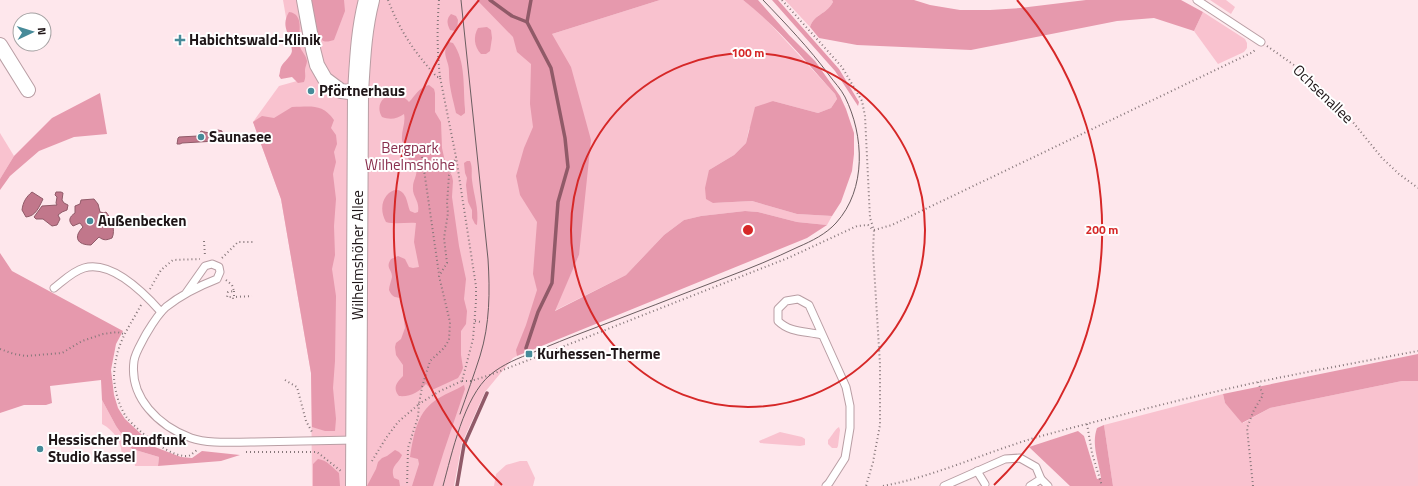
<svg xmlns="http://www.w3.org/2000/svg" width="1418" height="486" font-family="'Titillium Web',sans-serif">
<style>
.green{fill:#f9c2cf}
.forest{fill:#e699ad}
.water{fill:#c1778b;stroke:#905a68}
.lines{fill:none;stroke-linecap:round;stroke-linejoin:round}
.stream{stroke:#905a68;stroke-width:3.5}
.lane-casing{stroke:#b99ea4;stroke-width:9}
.street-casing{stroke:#b99ea4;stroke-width:16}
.secondary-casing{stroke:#b99ea4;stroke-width:22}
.path{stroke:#86777a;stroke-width:2;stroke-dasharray:1 3;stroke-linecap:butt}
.lane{stroke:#fff;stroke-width:7}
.street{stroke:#fff;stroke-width:14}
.secondary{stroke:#fff;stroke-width:20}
.tram{stroke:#6b5d60;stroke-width:1}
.ring{fill:none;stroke:#d62828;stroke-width:2}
.poi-dot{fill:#478b99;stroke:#fff;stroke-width:1.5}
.labels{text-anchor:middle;stroke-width:4;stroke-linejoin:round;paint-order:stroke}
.poi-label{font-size:15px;font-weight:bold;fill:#1f1618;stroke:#fff;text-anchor:start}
.street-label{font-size:15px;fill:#1f1618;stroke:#fff}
.park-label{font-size:15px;fill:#892f4e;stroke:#fff}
.centre{fill:#d62828;stroke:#fff;stroke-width:2}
.ring-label{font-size:12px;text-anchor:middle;font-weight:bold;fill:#d62828;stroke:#fff;stroke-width:4;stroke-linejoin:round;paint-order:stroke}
</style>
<rect width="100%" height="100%" fill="#fee7ec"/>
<g class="green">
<polygon points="283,0 530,0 546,281 517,354 517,356 513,358 485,392 462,443 454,486 312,486 311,373 281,199 253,122 279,86 297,81"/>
<polygon points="660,0 743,0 761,14 835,94 837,99 831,108 818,113 773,101 749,129 746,143 734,155 709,170 713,203 752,201 797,214 832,216 827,225 797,222 758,212 745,211 701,216 684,220 664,235 626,275 554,311 579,255 552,34"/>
<path d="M785 0H832L833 2C826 15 814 14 810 27Z"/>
<polygon points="1210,0 1226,0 1235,7 1231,14"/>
<polygon points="1203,12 1245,39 1247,43 1247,48 1244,52 1218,64 1194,31"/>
<polygon points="0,133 14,156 0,179"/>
<polygon points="1402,381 1418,381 1418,486 1113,486 1104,425 1223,394 1225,403 1243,423 1270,408"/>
<path d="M102 400 116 426 132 449 159 457 158 466H135L134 458 122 457C122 443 115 431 102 424Z"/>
<path d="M839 427 840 430 838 446 837 448H832L828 444V440C832 436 835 429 839 427Z"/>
<polygon points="780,432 802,437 805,439 805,445 800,446 760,443 759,441"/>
<polygon points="520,461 527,461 535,478 533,486 494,486 496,474 506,465"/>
</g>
<g class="forest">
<path d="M311 0H344L345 11 334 40C330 41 325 43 322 40 314 33 313 10 311 0Z"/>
<polygon points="477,0 660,0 552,34 571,67 591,140 579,255 555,311 626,275 664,235 684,220 701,216 745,211 758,212 797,222 827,225 807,238 517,356 516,350 526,325 537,290 533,274 537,222 520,195 516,176 524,148 533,127 530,104 531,64 517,52 513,37"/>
<path d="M743 0H758L789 35 815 61 840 96 846 109 854 133V154L852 171 841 202 832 216 797 214 752 201 713 203 706 199 705 188 709 170 734 155 746 143 755 107 773 101 818 113 831 108 837 99 835 94C806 62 778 27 743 0Z"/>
<polygon points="772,0 778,0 839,69 859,102 858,106 835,71"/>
<path d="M832 0H914L930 5 960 10H990L1020 8 1086 0H1181L1203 12 1194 31 1154 18 1117 21 971 50 857 45 819 38 810 27C814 14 826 15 833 2Z"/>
<path d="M289 12C306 14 297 37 300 47 302 52 306 55 307 61 307 64 305 67 305 70 305 75 306 77 304 82L298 83 292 77 281 79 279 76C280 73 280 69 281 67 284 61 291 57 292 51 293 35 279 29 289 12Z"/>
<path d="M451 14 456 16 458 20 457 30 455 31 450 30C447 24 446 19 451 14Z"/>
<path d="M487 27 491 30 492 38 490 51 486 54H481C474 47 473 36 478 28Z"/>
<path d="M449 42 453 43C466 61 463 88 465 109V113L461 116 456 113C453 99 449 87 449 73 450 60 440 55 449 42Z"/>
<path d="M429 85 434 89 435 93V112L441 122 442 148 446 166 452 176 453 181 452 197 459 246 466 279 464 299 467 311 466 324 461 331V355L463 368 461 373 458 378 432 390 426 384C419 392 411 397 399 396 392 388 397 382 403 376V365L396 355 395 347 396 343 401 339 405 328 401 298C394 297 392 297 389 290 389 286 391 282 392 277 392 269 385 268 391 259L398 256 405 259 409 267 413 268 419 267 414 242 416 223C406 222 396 225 386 222 373 199 397 180 405 196 407 199 408 206 410 211L415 213 418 212C420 200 412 197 413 187 413 180 418 175 416 168 408 162 404 149 402 140 401 131 406 123 404 114 397 119 390 120 382 117 372 101 393 84 409 102 415 96 419 87 429 85Z"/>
<polygon points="100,93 107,134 74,137 39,151 10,176 0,190 0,179 14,156 52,118"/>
<path d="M292 107C310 107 322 103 334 120L331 128 336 135 337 144 334 152 336 162 333 174 336 199 334 226 335 255 332 269 336 296 335 361 333 388 336 419 335 431H325L312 427 311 373 281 199 253 122 262 116 274 118Z"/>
<path d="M467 161H470C473 168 471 173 472 180 474 197 479 207 477 225L475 224 472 218V210L468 202 466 185 467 178 465 173 464 163Z"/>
<polygon points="0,253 12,271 123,331 116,344 111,370 114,395 118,408 125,419 155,447 181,457 192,458 202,451 240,455 221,461 158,466 159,457 132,449 116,426 102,400 101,380 50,386 52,403 46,405 24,405 0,413"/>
<polygon points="1418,354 1418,381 1402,381 1270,408 1242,423 1225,403 1223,394"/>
<path d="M464 385 465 389 444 451 433 486H412L419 464 418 459 410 457C414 433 417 411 439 398 447 393 456 390 464 385Z"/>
<path d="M1104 425 1113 486H1070L1029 447 1078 431 1084 436 1097 479 1101 478C1099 461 1091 445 1097 428Z"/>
<path d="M395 450 399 452 402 455C398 465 390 465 394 478L399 480 400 486H367L376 469 378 462 382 458 387 456Z"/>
<path d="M318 459C327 460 332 467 339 473L340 486H313V464Z"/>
</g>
<g class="water">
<path d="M218 130 222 131V138L221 142 216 141 182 143 180 144H177L178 138 179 137 198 136 201 131C208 133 212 134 218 130Z"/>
<path d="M32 192 43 199C39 207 36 216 26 217L22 210C23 202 26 197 32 192Z"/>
<polygon points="56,192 61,192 63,193 62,200 64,203 68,205 67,210 62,212 58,215 60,219 57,225 52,226 43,219 36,219 34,217 42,206 57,205 56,203 57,197 55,195"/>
<path d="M94 199 98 204 100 212 104 213 106 212C111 218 116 230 112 238 107 240 104 241 99 237L91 245C77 245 73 237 83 227L80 223 73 226C68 221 69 217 75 213V206L80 204 81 200Z"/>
</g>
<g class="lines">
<g class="stream">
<polyline points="490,0 512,16 527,22 551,68 565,138 568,167 558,202 552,283 538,312 526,348"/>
<polyline points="527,22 531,0"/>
<polyline points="457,486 464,445 487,393"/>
</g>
<g class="lane-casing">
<g id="lane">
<polyline points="1197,0 1261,42"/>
<path d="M54 288C63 281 73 271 84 268 112 260 145 294 161 312"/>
<path d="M186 293 205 266 212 264 219 267 220 272 217 279C199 286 181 295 166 307 157 315 151 326 145 336 141 344 135 353 134 361 129 398 159 426 191 438 208 444 233 442 251 442 286 441 320 441 355 440"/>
<path d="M822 335C806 331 790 333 778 321V309L786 301 798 299 809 305 846 387 850 406V428L845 458 829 483 826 486"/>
<polyline points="977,471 985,484"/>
<polyline points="1041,479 1048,486"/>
<polyline points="944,486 1005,459 1020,458 1036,467 1041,479 1030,486"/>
</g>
</g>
<g class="street-casing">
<g id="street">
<polyline points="304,0 313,49 317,65 325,79 341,91 358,93"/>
<polyline points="0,45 28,90"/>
</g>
</g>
<g class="secondary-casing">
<path id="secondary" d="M356 486 358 93C360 61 361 31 369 0"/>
</g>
<g class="path">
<path d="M388 0C400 31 414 52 437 77H440L456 157 476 286V301L473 339 462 381 438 392 419 404 418 417 408 448 407 486"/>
<path d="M439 0C437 26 437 51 440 77"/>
<polyline points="782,0 842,67 862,101 865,116 870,218 874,230 873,251 880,364 880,425 873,462 866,486"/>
<polyline points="1267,46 1301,70 1339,105 1382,158 1399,174 1418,188"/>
<polyline points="421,149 439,274"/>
<polyline points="874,230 892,225 1253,52 1256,49"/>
<polyline points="204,241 205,256"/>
<polyline points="222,258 238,242 254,242"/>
<polyline points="226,280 232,285 234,291 228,292 227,297 233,297 233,299"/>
<polyline points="150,289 161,270 173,260 200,259"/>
<polyline points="234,291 234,297 252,296"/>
<path d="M141 305C127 331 116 343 114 375 114 389 119 407 127 418 137 430 174 462 191 455 193 453 196 451 198 449"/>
<polyline points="475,321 481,322"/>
<polyline points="0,349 14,354 26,356 62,353 82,341 103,334 117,332 124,334"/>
<polyline points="285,380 297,387 306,421 312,432"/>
<polyline points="462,381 471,381 490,375 585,338 788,258 857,226 868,225 873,230"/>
<polyline points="1087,424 1092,453 1102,486"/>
<polyline points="246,452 317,452 341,471"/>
<polyline points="372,461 386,438 398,422 419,404 422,387 430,361 444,348 449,340 450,322 439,276 447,263 444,238 448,213 447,204 449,175 456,157"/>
<path d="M883 486C937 476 988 451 1041 436 1113 417 1185 398 1258 382 1311 371 1365 361 1418 351"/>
<polyline points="1253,486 1247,428 1254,410 1263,395 1258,382"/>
</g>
<use href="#lane" class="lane"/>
<use href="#street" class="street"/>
<use href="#secondary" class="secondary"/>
<g class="tram">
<path d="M460 414C467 394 474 375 480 356 490 324 490 291 488 259L461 0"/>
<path d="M443 486C452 453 464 397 490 375 503 364 519 358 534 352 551 345 568 338 584 332 632 314 680 295 727 277 751 268 775 258 798 247 812 241 826 234 836 223 867 189 864 135 845 97 841 89 834 82 829 75 809 48 786 24 763 0"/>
</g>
</g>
<g class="ring">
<circle cx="748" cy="230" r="177"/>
<path d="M502 485A354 354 0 0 1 479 0M1017 0A354 354 0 0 1 994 485"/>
</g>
<g class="poi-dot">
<path d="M178 34h4v4h4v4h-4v4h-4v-4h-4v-4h4z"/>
<circle cx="311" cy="91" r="4"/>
<circle cx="201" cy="137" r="4"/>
<circle cx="90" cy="221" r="4"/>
<rect x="525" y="350" width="8" height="8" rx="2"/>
<circle cx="40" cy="449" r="4"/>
</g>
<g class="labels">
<g class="poi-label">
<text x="189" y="45">Habichtswald-Klinik</text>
<text x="319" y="96">Pförtnerhaus</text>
<text x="209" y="142">Saunasee</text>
<text x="98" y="226">Außenbecken</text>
<text x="537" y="359">Kurhessen-Therme</text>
<text x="48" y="445">Hessischer Rundfunk<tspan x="48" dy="17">Studio Kassel</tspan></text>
</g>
<g class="street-label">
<text transform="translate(1323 94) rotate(44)" y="5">Ochsenallee</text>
<text transform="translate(358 255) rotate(-90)" y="5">Wilhelmshöher Allee</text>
</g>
<g class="park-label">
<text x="410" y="153">Bergpark<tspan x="410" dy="17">Wilhelmshöhe</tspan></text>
</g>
</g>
<circle cx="748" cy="230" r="6" class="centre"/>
<g class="ring-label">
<text x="748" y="57">100 m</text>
<text x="1102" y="234">200 m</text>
</g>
<g transform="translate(32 32) rotate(86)"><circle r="19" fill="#ffffff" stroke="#a5a2a3"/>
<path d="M0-3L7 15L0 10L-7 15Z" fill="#478b99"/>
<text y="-6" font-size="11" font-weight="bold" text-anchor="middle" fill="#1f1618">N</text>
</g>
</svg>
